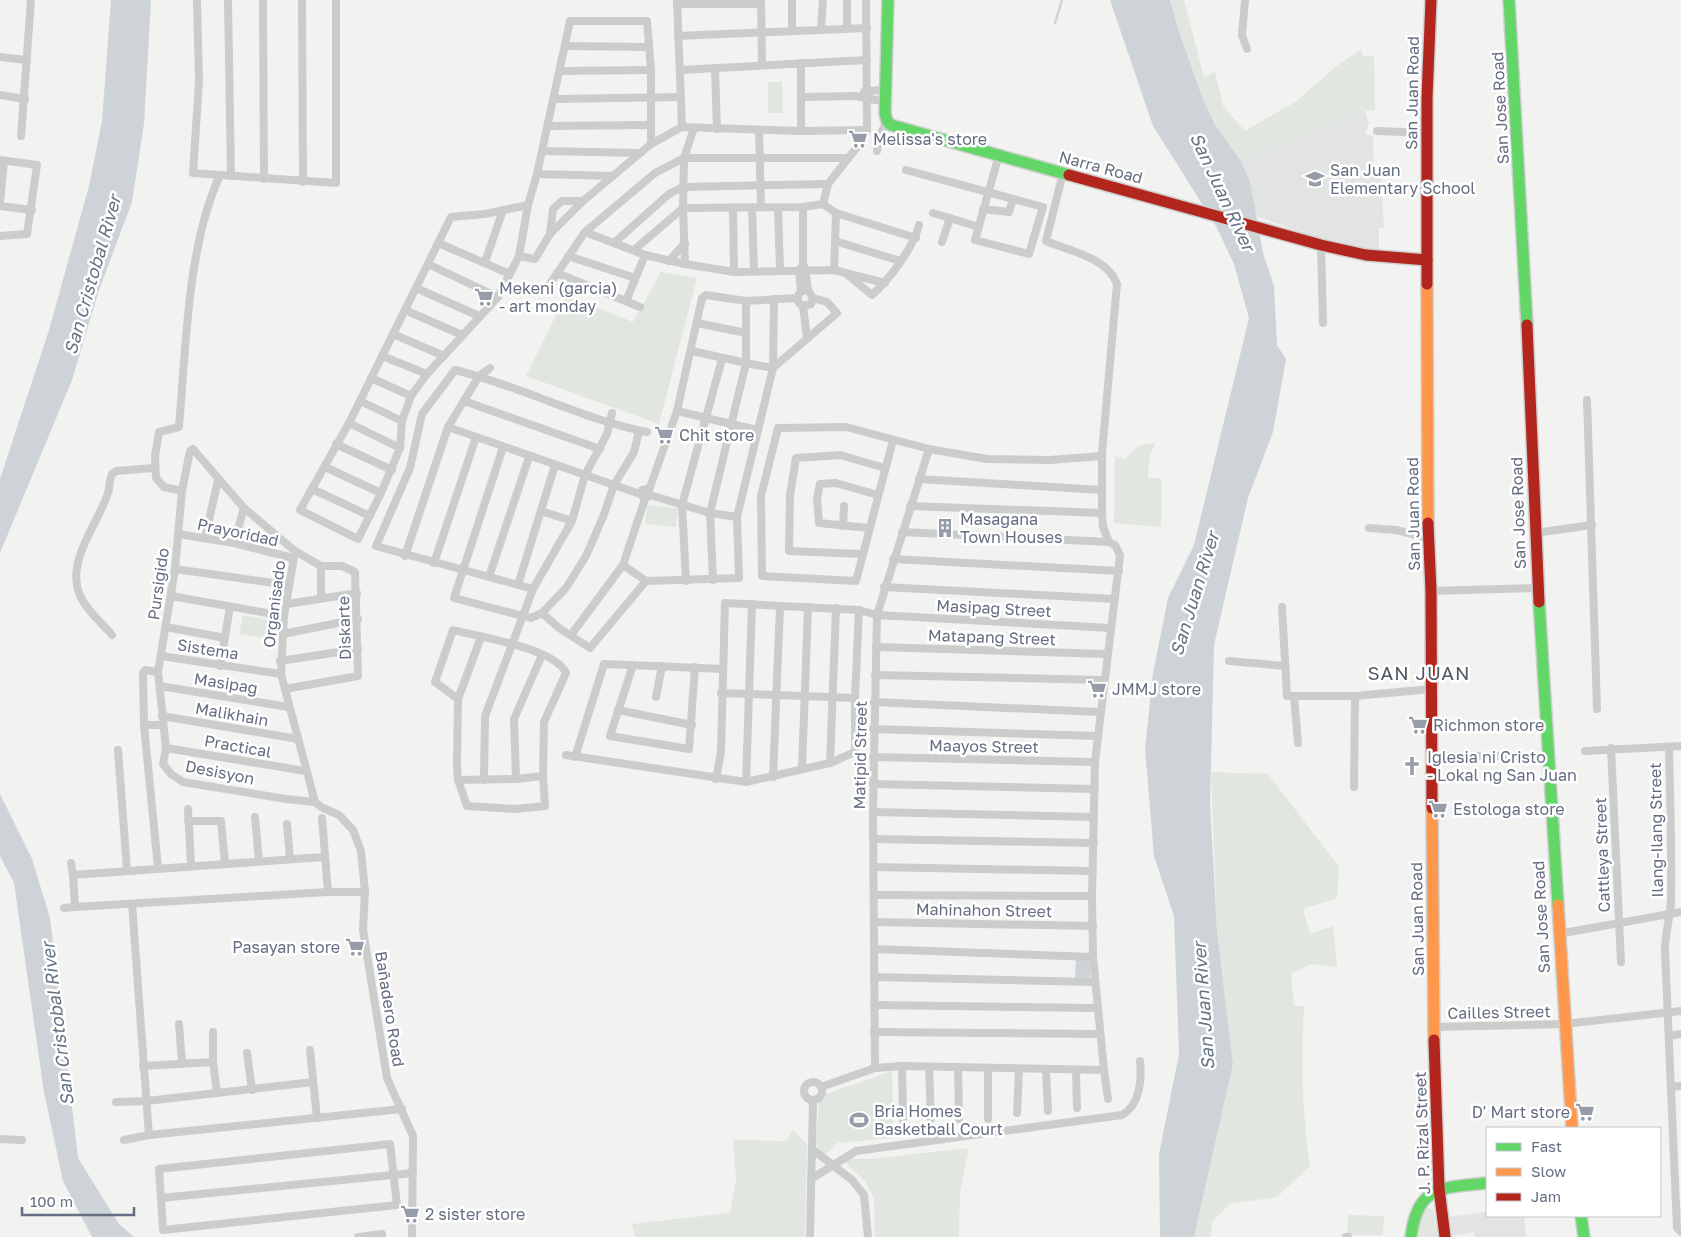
<svg xmlns="http://www.w3.org/2000/svg" width="1681" height="1237" font-family="'Golos Text',sans-serif">
<style>
.built{fill:#e2e4e4}
.green{fill:#e1e6e0}
.water{fill:#ced3d7}
.lines{fill:none;stroke-linecap:round;stroke-linejoin:round}
.stream{stroke:#ced3d7;stroke-width:2.5}
.fast-casing{stroke:#cecfcf;stroke-width:14}
.slow-casing{stroke:#cecfcf;stroke-width:14}
.jam-casing{stroke:#cecfcf;stroke-width:14}
.street{stroke:#cbcccc;stroke-width:8}
.fast{stroke:#63d668;stroke-width:11}
.slow{stroke:#ff974d;stroke-width:11}
.jam{stroke:#b3261e;stroke-width:11}
.labels{text-anchor:middle;stroke-width:5;stroke-linejoin:round;paint-order:stroke}
.street-label{font-size:16px;fill:#656e80;stroke:#fff}
.poi-label{font-size:16px;fill:#656e80;stroke:#fff;text-anchor:start}
.water-label{font-size:18px;font-style:italic;fill:#657584;stroke:#fff}
.quarter-label{font-size:19px;letter-spacing:1px;fill:#525965;stroke:#fff}
</style>
<rect width="100%" height="100%" fill="#f2f3f1"/>
<g class="built">
<polygon points="1365,111 1369,123 1365,134 1373,136 1374,175 1381,176 1384,228 1379,228 1379,249 1336,245 1256,216 1250,181 1240,160"/>
<polygon points="1487,1212 1487,1216 1524,1216 1526,1237 1475,1237 1474,1232 1451,1236 1448,1217"/>
</g>
<g class="green">
<path d="M1170 0H1184L1204 78 1215 71 1223 106 1245 131 1295 102 1340 63 1362 49V56H1374L1375 110 1365 111 1240 160C1232 148 1222 137 1215 125 1195 91 1180 38 1170 0Z"/>
<polygon points="768,82 782,82 783,113 768,113"/>
<polygon points="661,272 697,278 659,424 526,376 566,295 633,322"/>
<polygon points="1155,443 1149,459 1148,478 1161,478 1161,527 1114,523 1115,456 1125,459 1138,446"/>
<polygon points="647,505 678,508 676,527 645,524"/>
<polygon points="243,615 275,621 272,640 239,634"/>
<path d="M1211 772 1268 774 1339 867 1337 898 1303 909 1310 934 1333 926 1337 967 1311 964 1291 974 1294 1006H1304C1301 1060 1302 1113 1310 1166L1277 1197 1230 1204 1212 1222 1211 1237H1194L1233 1064 1217 931Z"/>
<polygon points="892,1071 894,1138 837,1143 825,1155 816,1145 819,1103 823,1095"/>
<polygon points="793,1129 807,1145 805,1237 635,1237 632,1224 730,1213 736,1179 733,1140 786,1141"/>
<polygon points="969,1148 960,1193 959,1237 875,1237 874,1198 864,1180 840,1158 870,1159"/>
<polygon points="1427,1208 1433,1209 1438,1237 1416,1237 1419,1213"/>
<polygon points="1348,1215 1384,1216 1383,1235 1347,1235"/>
</g>
<g class="water">
<polygon points="111,0 151,0 144,124 132,202 99,290 72,380 0,553 0,479 49,330 89,186 102,121"/>
<polygon points="1110,0 1170,0 1179,32 1202,97 1215,125 1240,160 1250,181 1263,253 1274,286 1277,345 1286,359 1273,432 1248,498 1214,645 1210,804 1217,931 1233,1064 1194,1237 1160,1237 1159,1154 1179,1054 1174,916 1154,856 1145,749 1153,673 1168,598 1194,545 1249,318 1234,264 1216,226 1153,126"/>
<polygon points="0,794 32,859 50,918 78,1158 119,1224 134,1237 92,1237 63,1181 44,1092 14,883 0,856"/>
<polygon points="1091,957 1090,978 1075,978 1076,958"/>
</g>
<g class="lines">
<polyline class="stream" points="1055,23 1062,0"/>
<g class="fast-casing">
<g id="fast">
<polyline points="888,0 885,113 887,121 891,125 1069,175"/>
<polyline points="1509,0 1527,325"/>
<polyline points="1539,602 1558,905"/>
<polyline points="1581,1216 1584,1237"/>
<path d="M1411 1237C1417 1185 1442 1188 1487 1183"/>
</g>
</g>
<g class="slow-casing">
<g id="slow">
<polyline points="1427,284 1428,523"/>
<polyline points="1432,808 1434,1040"/>
<polyline points="1558,905 1572,1128"/>
</g>
</g>
<g class="jam-casing">
<g id="jam">
<polyline points="1069,175 1321,245 1366,255 1427,260"/>
<polyline points="1427,284 1427,98 1431,0"/>
<polyline points="1527,325 1539,602"/>
<polyline points="1428,523 1431,591 1432,808"/>
<polyline points="1434,1040 1439,1188 1445,1237"/>
</g>
</g>
<g class="street">
<polyline points="197,0 199,81 193,173 336,183 336,0"/>
<polyline points="228,0 231,176"/>
<polyline points="263,0 264,179"/>
<polyline points="302,0 303,182"/>
<polyline points="677,0 682,127"/>
<polyline points="761,0 762,65"/>
<polyline points="792,0 792,31"/>
<polyline points="1245,0 1242,35 1247,49"/>
<polyline points="677,4 761,4"/>
<polyline points="847,28 847,0"/>
<polyline points="821,30 823,0"/>
<polyline points="678,36 867,28"/>
<polyline points="565,46 649,47"/>
<polyline points="0,57 27,60"/>
<polyline points="801,63 801,131"/>
<polyline points="715,68 717,129"/>
<polyline points="680,70 867,60"/>
<polyline points="560,71 651,70"/>
<polyline points="864,92 886,89"/>
<polyline points="0,95 25,99"/>
<polyline points="802,97 856,96 886,102"/>
<polyline points="554,99 681,97"/>
<polyline points="548,126 650,125"/>
<polyline points="759,130 761,207"/>
<polyline points="1377,131 1427,133"/>
<polyline points="21,136 31,0"/>
<polyline points="543,151 640,153"/>
<polyline points="877,151 879,137 887,121"/>
<polyline points="0,160 37,165 27,234 0,236"/>
<polyline points="906,170 1043,207 1029,254 975,240 999,155"/>
<path d="M1063 173 1046 241C1070 251 1108 258 1117 284L1102 453"/>
<polyline points="537,174 613,176"/>
<polyline points="0,203 4,161"/>
<polyline points="823,204 828,184 861,142 867,130 866,0"/>
<polyline points="528,205 485,214 451,217 349,423 300,510 358,539 381,493 400,448 402,421 411,396 427,374 498,297 519,256 528,205 537,174 570,21 647,21 651,70 651,144"/>
<polyline points="0,206 32,210"/>
<polyline points="733,207 734,272"/>
<polyline points="752,207 754,271"/>
<polyline points="778,208 780,271"/>
<polyline points="983,209 1009,212 1013,199"/>
<polyline points="933,213 979,227"/>
<polyline points="585,232 645,255 685,264 734,272 834,270 885,283"/>
<polyline points="550,234 553,209 562,201 583,201"/>
<polyline points="835,241 900,261"/>
<polyline points="942,242 950,218"/>
<polyline points="438,243 510,274"/>
<polyline points="614,243 669,194 683,187 828,184"/>
<polyline points="1321,245 1323,323"/>
<polyline points="634,250 683,208 803,207 823,204 836,213 916,238"/>
<polyline points="519,256 535,259 550,234 583,201 651,144 682,127 801,131 867,130"/>
<polyline points="568,256 635,278"/>
<polyline points="669,261 685,243"/>
<polyline points="485,262 503,210"/>
<polyline points="428,264 498,297"/>
<polyline points="685,264 683,208 684,158 694,128"/>
<polyline points="805,268 808,290"/>
<polyline points="834,270 836,213"/>
<polyline points="557,273 640,307"/>
<path d="M849 276 872 295C890 279 913 248 919 225"/>
<polyline points="550,284 585,232 655,173 684,158 848,158"/>
<polyline points="416,288 479,316"/>
<polyline points="801,291 799,271 803,265 803,207"/>
<polyline points="626,301 645,255"/>
<polyline points="803,306 807,338"/>
<polyline points="405,310 462,335"/>
<polyline points="697,323 746,333"/>
<polyline points="393,334 444,356"/>
<polyline points="692,351 746,363 746,301 797,298"/>
<polyline points="382,356 427,374"/>
<polyline points="371,378 411,396"/>
<polyline points="1587,400 1597,709"/>
<polyline points="360,401 402,421"/>
<polyline points="464,401 600,449"/>
<polyline points="677,411 757,430"/>
<polyline points="349,423 400,448"/>
<polyline points="448,427 640,494"/>
<polyline points="336,444 392,470"/>
<polyline points="503,447 454,598 531,618 542,613 566,588 586,556 603,517 614,485 634,452 639,431"/>
<polyline points="325,467 381,493"/>
<polyline points="919,479 1102,490"/>
<polyline points="312,489 370,516"/>
<polyline points="649,490 677,411 702,298 706,295 746,301"/>
<path d="M182 491 164 487 156 478 155 456 159 432 179 427C186 348 187 247 220 175"/>
<polyline points="650,495 710,513 737,517"/>
<polyline points="910,506 1102,513"/>
<polyline points="541,511 572,521"/>
<polyline points="843,526 844,506"/>
<polyline points="869,528 819,523 817,498 820,484 836,483 878,495"/>
<polyline points="1369,528 1396,530 1428,538"/>
<polyline points="902,532 1109,542"/>
<polyline points="1535,533 1592,525"/>
<polyline points="178,534 234,543 293,558"/>
<polyline points="205,538 218,480"/>
<polyline points="234,543 244,508"/>
<polyline points="295,551 284,616 281,674 315,802 321,807 339,815 353,830 361,851 365,892 363,930 387,1078 413,1136 412,1237"/>
<polyline points="863,554 789,551 790,495 796,458 840,455 885,468"/>
<polyline points="405,556 448,427 479,376 490,368"/>
<polyline points="893,559 1119,571"/>
<polyline points="434,563 476,437"/>
<polyline points="623,565 646,581 739,578 737,517 773,368 774,299"/>
<polyline points="175,569 288,585"/>
<polyline points="489,577 529,457"/>
<polyline points="713,580 710,513 746,363 773,368 837,313 827,302 813,298 808,290 801,291 797,298 799,303 803,306 811,304 813,298"/>
<polyline points="686,581 682,505 722,359"/>
<polyline points="518,585 555,465"/>
<polyline points="884,587 1115,599"/>
<path d="M533 589 376 546 410 468 422 414 455 370C521 386 581 419 647 432"/>
<polyline points="1431,591 1538,588"/>
<polyline points="171,596 284,616"/>
<polyline points="321,597 321,566"/>
<polyline points="287,604 357,593"/>
<polyline points="1282,607 1287,696 1355,696 1432,689"/>
<polyline points="542,613 559,628 590,648 646,581"/>
<polyline points="166,627 225,638"/>
<polyline points="283,634 358,619"/>
<path d="M112 635C101 622 85 609 79 593 67 561 97 524 107 496 110 489 109 481 112 474L116 471 154 468"/>
<polyline points="571,635 623,565 645,499 650,495 647,489 642,490 640,494 645,499"/>
<polyline points="876,647 1107,654"/>
<polyline points="161,656 281,674"/>
<polyline points="280,661 358,649"/>
<polyline points="1229,661 1285,666"/>
<polyline points="633,665 610,736 689,749 695,667"/>
<polyline points="220,666 230,607"/>
<polyline points="158,672 145,670 143,673 144,725 158,868"/>
<polyline points="875,675 1104,680"/>
<polyline points="160,686 288,707"/>
<polyline points="285,689 358,676 355,572 342,566 321,566 295,551 244,508 193,449 190,451 182,491 175,569 158,672 166,748 163,764 171,774 183,782 286,799 315,802"/>
<polyline points="721,693 855,698"/>
<polyline points="1294,696 1298,743"/>
<polyline points="656,697 662,666"/>
<path d="M458 699 435 682 453 630C479 637 555 648 566 673L544 722 543 776 545 806 515 809 467 806 458 780 457 764 458 699 481 637"/>
<polyline points="874,702 1099,712"/>
<polyline points="618,710 692,725"/>
<polyline points="162,716 298,739"/>
<polyline points="144,725 162,725"/>
<polyline points="873,729 1097,736"/>
<path d="M1669 747C1670 798 1672 850 1671 901 1670 918 1665 933 1665 951L1677 1228 1681 1232"/>
<polyline points="166,748 305,771"/>
<polyline points="1611,748 1621,962"/>
<polyline points="118,750 127,870"/>
<polyline points="1585,751 1681,746"/>
<polyline points="566,755 746,782 830,763 855,752 855,698 859,610"/>
<polyline points="1431,756 1548,756"/>
<polyline points="575,757 604,664 723,669"/>
<polyline points="873,757 1095,762"/>
<polyline points="830,763 836,608"/>
<polyline points="802,769 808,607"/>
<polyline points="773,777 780,607"/>
<polyline points="516,779 514,719 542,655"/>
<polyline points="716,779 721,752 725,603 859,610 877,615 1110,628"/>
<polyline points="458,780 516,779 543,776"/>
<polyline points="484,780 485,716 533,589 572,521 585,475 607,434 612,413"/>
<polyline points="746,782 752,604"/>
<polyline points="873,784 1095,789"/>
<polyline points="1354,787 1355,696"/>
<polyline points="188,809 191,865"/>
<polyline points="873,812 1094,817"/>
<polyline points="255,817 259,861"/>
<polyline points="322,818 328,892"/>
<polyline points="188,821 221,821 225,864"/>
<polyline points="287,824 290,859"/>
<polyline points="873,839 1094,843"/>
<polyline points="324,857 73,875 75,907 328,892 365,892"/>
<polyline points="71,863 73,875"/>
<polyline points="873,867 1093,871"/>
<polyline points="874,895 1092,896"/>
<polyline points="132,904 149,1135"/>
<polyline points="64,908 75,907"/>
<polyline points="874,922 1093,926"/>
<polyline points="1558,934 1681,912"/>
<polyline points="875,949 1093,957"/>
<polyline points="874,977 1095,982"/>
<polyline points="874,1005 1097,1008"/>
<polyline points="179,1024 182,1062"/>
<polyline points="1434,1027 1564,1024 1681,1011"/>
<polyline points="213,1032 213,1062 217,1093"/>
<polyline points="874,1032 1099,1034"/>
<polyline points="1669,1036 1681,1034"/>
<polyline points="310,1050 317,1118"/>
<polyline points="247,1053 252,1090"/>
<polyline points="143,1066 213,1062"/>
<polyline points="902,1066 903,1120"/>
<polyline points="929,1067 931,1119"/>
<polyline points="958,1067 959,1119"/>
<polyline points="875,1068 873,812 877,615 929,449"/>
<polyline points="988,1068 988,1119"/>
<polyline points="1046,1069 1048,1111"/>
<polyline points="1076,1070 1077,1108"/>
<polyline points="1104,1070 1108,1099"/>
<circle cx="813" cy="1091" r="9"/>
<polyline points="821,1087 875,1068 902,1066 1104,1070 1093,957 1092,896 1095,762 1120,555 1115,545 1109,542 1103,527 1102,513 1102,456 1050,460 987,459 929,449 846,427 778,428 761,496 762,576 856,581 893,440"/>
<polyline points="1671,1087 1681,1086"/>
<polyline points="116,1102 147,1101 313,1082"/>
<polyline points="1017,1113 1019,1069"/>
<polyline points="0,1139 22,1140"/>
<polyline points="124,1140 149,1135 402,1109"/>
<polygon points="390,1144 397,1205 163,1230 159,1169"/>
<polyline points="812,1149 852,1180 864,1195 868,1237"/>
<path d="M811 1179 856 1151 1122 1115C1140 1105 1142 1080 1140 1061"/>
<polyline points="161,1198 413,1173"/>
<polyline points="358,1237 382,1234 382,1237"/>
<polyline points="810,1237 813,1100"/>
<polyline points="1346,1237 1348,1237"/>
</g>
<use href="#fast" class="fast"/>
<use href="#slow" class="slow"/>
<use href="#jam" class="jam"/>
</g>
<defs>
<g id="supermarket-bare" transform="scale(1.5)"><path d="M-6-5.5h2.5l.6 2H6L4.5 2H-2.5L-4.4-4H-6ZM-1.5 3.2a1.3 1.3 0 1 0 .1 0ZM3 3.2a1.3 1.3 0 1 0 .1 0Z" fill="#969da8" stroke="#fff" stroke-width="2.5" paint-order="stroke"/></g>
<g id="school-bare" transform="scale(1.5)"><path d="M0-5L7-2L0 1L-7-2ZM-4 1L0 2.5L4 1V4Q0 6-4 4Z" fill="#969da8" stroke="#fff" stroke-width="2.5" paint-order="stroke"/></g>
<g id="building-bare" transform="scale(1.5)"><path d="M-4-6H4V6H1V3H-1V6H-4ZM-2.5-4.3h1.7v1.8h-1.7ZM.8-4.3h1.7v1.8H.8ZM-2.5-1h1.7V.8h-1.7ZM.8-1h1.7V.8H.8Z" fill="#969da8" stroke="#fff" stroke-width="2.5" paint-order="stroke"/></g>
<g id="church-bare" transform="scale(1.5)"><path d="M-1.2-6h2.4v3.5h3.3v2.4h-3.3V6h-2.4V-.1h-3.3v-2.4h3.3Z" fill="#969da8" stroke="#fff" stroke-width="2.5" paint-order="stroke"/></g>
<g id="stadium-bare" transform="scale(1.5)"><path d="M0-5a6.5 5 0 1 0 0 10a6.5 5 0 1 0 0-10ZM-3.5-1.8h7v3.6h-7Z" fill="#969da8" stroke="#fff" stroke-width="2.5" paint-order="stroke"/></g>
</defs>
<g fill-rule="evenodd">
<use href="#supermarket-bare" x="858" y="139"/>
<use href="#school-bare" x="1315" y="179"/>
<use href="#supermarket-bare" x="484" y="297"/>
<use href="#supermarket-bare" x="664" y="435"/>
<use href="#building-bare" x="945" y="528"/>
<use href="#supermarket-bare" x="1097" y="689"/>
<use href="#supermarket-bare" x="1418" y="725"/>
<use href="#church-bare" x="1412" y="766"/>
<use href="#supermarket-bare" x="1438" y="809"/>
<use href="#supermarket-bare" x="355" y="947"/>
<use href="#supermarket-bare" x="1585" y="1112"/>
<use href="#stadium-bare" x="859" y="1120"/>
<use href="#supermarket-bare" x="410" y="1214"/>
</g>
<g class="labels">
<g class="street-label">
<text transform="translate(1412 93) rotate(-89)" y="6">San Juan Road</text>
<text transform="translate(1500 108) rotate(-93)" y="6">San Jose Road</text>
<text transform="translate(1101 167) rotate(15)" y="6">Narra Road</text>
<text transform="translate(1518 513) rotate(-92)" y="6">San Jose Road</text>
<text transform="translate(1413 514) rotate(-91)" y="6">San Juan Road</text>
<text transform="translate(238 532) rotate(12)" y="6">Prayoridad</text>
<text transform="translate(158 584) rotate(-82)" y="6">Pursigido</text>
<text transform="translate(274 604) rotate(-83)" y="6">Organisado</text>
<text transform="translate(994 608) rotate(3)" y="6">Masipag Street</text>
<text transform="translate(344 628) rotate(-92)" y="6">Diskarte</text>
<text transform="translate(992 637) rotate(2)" y="6">Matapang Street</text>
<text transform="translate(208 649) rotate(9)" y="6">Sistema</text>
<text transform="translate(226 683) rotate(9)" y="6">Masipag</text>
<text transform="translate(232 714) rotate(10)" y="6">Malikhain</text>
<text transform="translate(238 746) rotate(10)" y="6">Practical</text>
<text transform="translate(984 746) rotate(1)" y="6">Maayos Street</text>
<text transform="translate(860 755) rotate(-89)" y="6">Matipid Street</text>
<text transform="translate(220 772) rotate(11)" y="6">Desisyon</text>
<text transform="translate(1656 830) rotate(-91)" y="6">Ilang-Ilang Street</text>
<text transform="translate(1602 855) rotate(-92)" y="6">Cattleya Street</text>
<text transform="translate(984 910) rotate(1)" y="6">Mahinahon Street</text>
<text transform="translate(1541 917) rotate(-93)" y="6">San Jose Road</text>
<text transform="translate(1417 919) rotate(-91)" y="6">San Juan Road</text>
<text transform="translate(390 1009) rotate(81)" y="6">Bañadero Road</text>
<text transform="translate(1499 1012) rotate(-1)" y="6">Cailles Street</text>
<text transform="translate(1422 1133) rotate(-92)" y="6">J. P. Rizal Street</text>
</g>
<g class="poi-label">
<text x="873" y="145">Melissa's store</text>
<text x="1330" y="176">San Juan<tspan x="1330" dy="18">Elementary School</tspan></text>
<text x="499" y="294">Mekeni (garcia)<tspan x="499" dy="18">- art monday</tspan></text>
<text x="679" y="441">Chit store</text>
<text x="960" y="525">Masagana<tspan x="960" dy="18">Town Houses</tspan></text>
<text x="1112" y="695">JMMJ store</text>
<text x="1433" y="731">Richmon store</text>
<text x="1427" y="763">Iglesia ni Cristo<tspan x="1427" dy="18">- Lokal ng San Juan</tspan></text>
<text x="1453" y="815">Estologa store</text>
<text x="340" y="953" text-anchor="end">Pasayan store</text>
<text x="874" y="1117">Bria Homes<tspan x="874" dy="18">Basketball Court</tspan></text>
<text x="1570" y="1118" text-anchor="end">D' Mart store</text>
<text x="425" y="1220">2 sister store</text>
</g>
<g class="water-label">
<text transform="translate(1222 192) rotate(65)" y="6">San Juan River</text>
<text transform="translate(93 275) rotate(-74)" y="6">San Cristobal River</text>
<text transform="translate(1195 594) rotate(-73)" y="6">San Juan River</text>
<text transform="translate(1204 1006) rotate(-94)" y="6">San Juan River</text>
<text transform="translate(58 1024) rotate(-97)" y="6">San Cristobal River</text>
</g>
<g class="quarter-label">
<text x="1419" y="680">SAN JUAN</text>
</g>
</g>
<rect x="1486" y="1127" width="175" height="90" fill="#ffffff" stroke="#c1c5cc"/>
<rect x="1496" y="1143" width="25" height="8" fill="#63d668" stroke="#c1c5cc"/>
<text x="1531" y="1152" font-size="15" fill="#656e80">Fast</text>
<rect x="1496" y="1168" width="25" height="8" fill="#ff974d" stroke="#c1c5cc"/>
<text x="1531" y="1177" font-size="15" fill="#656e80">Slow</text>
<rect x="1496" y="1193" width="25" height="8" fill="#b3261e" stroke="#c1c5cc"/>
<text x="1531" y="1202" font-size="15" fill="#656e80">Jam</text>
<path d="M22 1207v8h112v-8" fill="none" stroke="#656e80" stroke-width="2.5"/>
<text x="30" y="1207" font-size="15" fill="#656e80" stroke="#ffffff" stroke-width="4" paint-order="stroke">100 m</text>
</svg>
